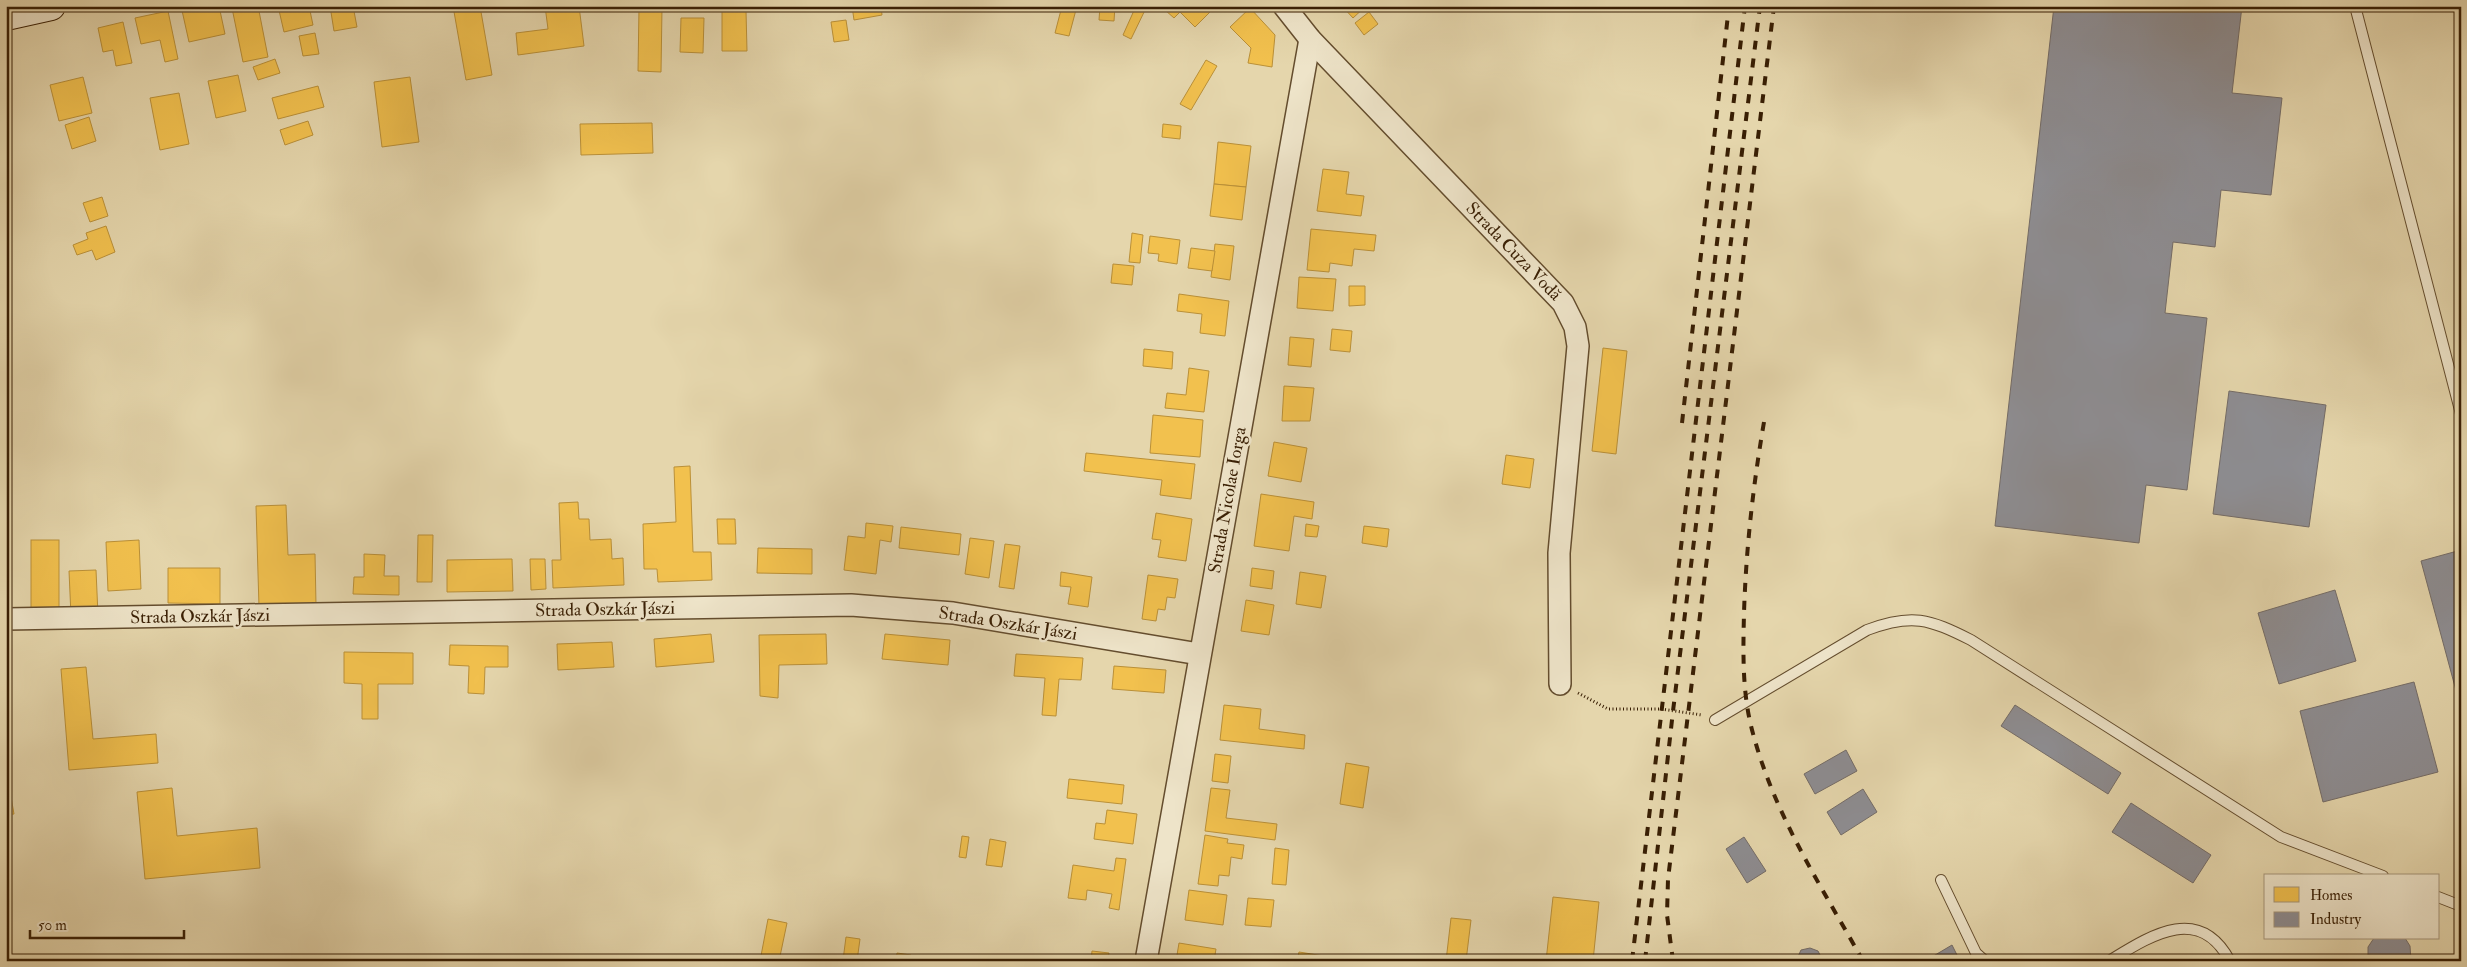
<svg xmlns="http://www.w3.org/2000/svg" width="2467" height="967" font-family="'IM FELL Double Pica',serif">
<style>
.homes{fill:#f2c14e;stroke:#ba9038}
.industry{fill:#8d8d92;stroke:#746c67}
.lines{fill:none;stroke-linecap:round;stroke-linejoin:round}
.lane-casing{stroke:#644d2e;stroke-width:12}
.street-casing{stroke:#644d2e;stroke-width:24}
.secondary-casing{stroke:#391f04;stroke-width:30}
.path{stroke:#391f04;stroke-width:3;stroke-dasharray:1 2.5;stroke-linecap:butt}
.lane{stroke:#eee4c9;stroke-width:10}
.street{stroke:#eee4c9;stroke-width:21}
.secondary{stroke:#eee4c9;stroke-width:28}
.rail{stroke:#391f04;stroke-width:4;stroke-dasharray:9 9;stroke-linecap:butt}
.labels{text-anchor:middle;stroke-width:5;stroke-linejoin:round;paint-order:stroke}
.street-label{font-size:18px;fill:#391f04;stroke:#eee4c9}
</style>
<rect width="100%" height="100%" fill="#e5d6ac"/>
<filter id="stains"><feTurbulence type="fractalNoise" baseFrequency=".004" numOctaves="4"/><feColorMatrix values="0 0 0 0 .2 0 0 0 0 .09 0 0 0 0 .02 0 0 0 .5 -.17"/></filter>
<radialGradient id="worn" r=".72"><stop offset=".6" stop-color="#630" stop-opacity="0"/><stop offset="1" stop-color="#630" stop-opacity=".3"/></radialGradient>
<g class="homes">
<polygon points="181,6 219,6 225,34 189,42"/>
<polygon points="241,6 258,6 268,57 243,62 232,8"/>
<polygon points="278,6 309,6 313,25 284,32"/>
<polygon points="330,6 353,6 357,27 334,31"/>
<polygon points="453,6 480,6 492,75 466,80"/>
<polygon points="545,6 579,6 584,46 518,55 516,33 548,29"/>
<polygon points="852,6 881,6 882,15 854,20"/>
<polygon points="1062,6 1077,6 1069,36 1055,33"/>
<polygon points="1100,6 1115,6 1114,21 1099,20"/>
<polygon points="1136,6 1147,6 1131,39 1123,35"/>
<polygon points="1169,6 1216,6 1195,27 1180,12 1174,18 1165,10"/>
<polygon points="1342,6 1366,6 1353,18"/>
<polygon points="639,8 662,8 661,72 638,71"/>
<polygon points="1250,8 1275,35 1272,67 1248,63 1251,48 1230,27"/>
<polygon points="168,11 178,59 165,62 160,40 141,44 135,18"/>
<polygon points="722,11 746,11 747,51 722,51"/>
<polygon points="1369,12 1378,24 1364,35 1355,23"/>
<polygon points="681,18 704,18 703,53 680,52"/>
<polygon points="846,20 849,40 834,42 831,22"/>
<polygon points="123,22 132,63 116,66 113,50 103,52 98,28"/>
<polygon points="315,33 319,54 303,56 299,36"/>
<polygon points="275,59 280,73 258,80 253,67"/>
<polygon points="1206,60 1217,66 1191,110 1180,104"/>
<polygon points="238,75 246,111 216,118 208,81"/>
<polygon points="83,77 92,113 59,121 50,85"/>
<polygon points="410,77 419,142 382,147 374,82"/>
<polygon points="318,86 324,107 278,119 272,98"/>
<polygon points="179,93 189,144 160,150 150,98"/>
<polygon points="89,117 96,141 72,149 65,125"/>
<polygon points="308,121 313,135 285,145 280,130"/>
<polygon points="652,123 653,153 581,155 580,124"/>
<polygon points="1163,124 1181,126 1180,139 1162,137"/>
<polygon points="1218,142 1251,146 1246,187 1214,184"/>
<polygon points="1323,169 1349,172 1346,194 1364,196 1361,216 1317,211"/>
<polygon points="1214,184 1246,187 1242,220 1210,216"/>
<polygon points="102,197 108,216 90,222 83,203"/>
<polygon points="106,226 115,252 96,260 92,250 77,255 73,245 88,239 86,233"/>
<polygon points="1311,229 1376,235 1374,251 1354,249 1352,266 1330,263 1329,272 1307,270"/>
<polygon points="1132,233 1143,235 1140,263 1129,262"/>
<polygon points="1150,236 1180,240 1177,264 1158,261 1159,254 1148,253"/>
<polygon points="1215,244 1234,246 1230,280 1211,277"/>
<polygon points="1191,248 1215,251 1212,271 1188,268"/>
<polygon points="1113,264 1134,266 1132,285 1111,283"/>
<polygon points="1299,277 1336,279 1333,311 1297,308"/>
<polygon points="1349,286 1365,286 1365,305 1349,306"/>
<polygon points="1179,294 1229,301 1225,336 1200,333 1202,314 1177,311"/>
<polygon points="1332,329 1352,331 1350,352 1330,350"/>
<polygon points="1290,337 1314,339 1311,367 1288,365"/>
<polygon points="1603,348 1627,351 1616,454 1592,451"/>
<polygon points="1144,349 1173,352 1172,369 1143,366"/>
<polygon points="1189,368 1209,371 1204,412 1165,408 1167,393 1186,395"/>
<polygon points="1284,386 1314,388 1310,421 1282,421"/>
<polygon points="1153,415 1203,420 1200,457 1150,453"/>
<polygon points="1274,442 1307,448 1301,482 1268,476"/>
<polygon points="1086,453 1195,464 1191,499 1160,495 1162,480 1084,471"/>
<polygon points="1506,455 1534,459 1530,488 1502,484"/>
<polygon points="690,466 693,552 711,552 712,580 658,582 657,569 644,569 643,524 676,522 674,467"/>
<polygon points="1261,494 1314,502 1312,519 1294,516 1289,551 1254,546"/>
<polygon points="578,502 579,519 589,519 590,540 611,539 612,559 623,558 624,585 553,588 552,560 561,560 559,503"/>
<polygon points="286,505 288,555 315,554 316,605 259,607 256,506"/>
<polygon points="1156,513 1192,519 1186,561 1158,557 1161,540 1152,539"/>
<polygon points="717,519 735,519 736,544 718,544"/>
<polygon points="866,523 893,526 891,542 880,540 876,574 844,570 848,536 865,538"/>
<polygon points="1306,524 1319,526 1317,537 1305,536"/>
<polygon points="1364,526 1389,529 1387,547 1362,543"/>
<polygon points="901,527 961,534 959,555 899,548"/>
<polygon points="418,535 433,535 432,582 417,582"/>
<polygon points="970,538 994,541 989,578 965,574"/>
<rect x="31" y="540" width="28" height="72"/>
<polygon points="139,540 141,589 108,591 106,542"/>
<polygon points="1005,544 1020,546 1014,589 999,587"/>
<polygon points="758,548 812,549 812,574 757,573"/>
<polygon points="364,554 385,555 384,576 399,576 399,595 353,594 354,577 364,577"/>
<polygon points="512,559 513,591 447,592 447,560"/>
<polygon points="530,559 545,559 546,589 531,590"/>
<polygon points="168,568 220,568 220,604 168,603"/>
<polygon points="1252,568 1274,571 1272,589 1250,586"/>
<polygon points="96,570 98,615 71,616 69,571"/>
<polygon points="1061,572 1092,577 1088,607 1068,604 1071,587 1060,586"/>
<polygon points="1300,572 1326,576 1321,608 1296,604"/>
<polygon points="1148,575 1178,579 1175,598 1167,597 1165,610 1158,609 1156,621 1142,619"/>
<polygon points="1246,600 1274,605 1269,635 1241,631"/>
<polygon points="711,634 714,662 656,667 654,639"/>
<polygon points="826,634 827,664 779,665 778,698 760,696 759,635"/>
<polygon points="885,634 950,640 948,665 882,659"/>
<polygon points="612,642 614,667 558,670 557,644"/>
<polygon points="450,645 508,646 508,667 485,667 484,694 468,693 469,666 449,665"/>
<polygon points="344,652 413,653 413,684 378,684 378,719 362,719 362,684 344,683"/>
<polygon points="1016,654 1083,658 1081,680 1059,679 1056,716 1042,715 1045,678 1014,676"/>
<polygon points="1114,666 1166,670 1164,693 1112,689"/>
<polygon points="86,667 93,739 156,734 158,763 69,770 61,669"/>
<polygon points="1224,705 1261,709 1259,729 1305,735 1304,749 1220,740"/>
<polygon points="1215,754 1231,756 1228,783 1212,781"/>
<polygon points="1346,763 1369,767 1363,808 1340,804"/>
<polygon points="6,769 14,814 6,815"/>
<polygon points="1069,779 1124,785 1122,804 1067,798"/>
<polygon points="172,788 177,836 257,828 260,868 145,879 137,792"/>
<polygon points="1211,788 1230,790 1226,818 1277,824 1275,840 1205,831"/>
<polygon points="1107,810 1137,814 1133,844 1094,839 1096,823 1105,824"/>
<polygon points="1205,835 1228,839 1227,843 1244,845 1242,859 1231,857 1229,876 1219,875 1218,886 1198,884"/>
<polygon points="962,836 969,837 966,858 959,857"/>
<polygon points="990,839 1006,842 1002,867 986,865"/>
<polygon points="1275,848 1289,850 1286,885 1272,884"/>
<polygon points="1116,858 1126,859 1119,910 1109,908 1112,894 1087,890 1086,900 1068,898 1073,865 1114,871"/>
<polygon points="1189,890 1227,895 1223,925 1185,920"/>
<polygon points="1553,897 1599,902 1593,961 1546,961"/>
<polygon points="1248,898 1274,900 1271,927 1245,925"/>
<polygon points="1451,918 1471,920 1466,961 1446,961"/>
<polygon points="768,919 787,923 779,961 760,961"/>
<polygon points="846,937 860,939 857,961 843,960"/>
<polygon points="1179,943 1216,949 1214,961 1176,961"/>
<polygon points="1092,951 1109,953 1108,961 1091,961"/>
<polygon points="1299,952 1324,956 1324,961 1297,961"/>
<polygon points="897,953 911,955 910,961 896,961"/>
<polygon points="802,956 835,961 801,961"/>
</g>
<g class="industry">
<polygon points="2054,6 2242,6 2232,93 2282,98 2271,195 2221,190 2215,247 2173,242 2165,313 2207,318 2187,490 2146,485 2139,543 1995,526"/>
<polygon points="2229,391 2326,405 2309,527 2213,514"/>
<polygon points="2461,550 2461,709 2421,561"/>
<polygon points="2335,590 2356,661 2279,684 2258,613"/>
<polygon points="2414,682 2438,772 2323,802 2300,711"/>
<polygon points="2015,705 2121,773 2108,794 2001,726"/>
<polygon points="1846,750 1857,771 1815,794 1804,774"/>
<polygon points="1863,789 1877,812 1841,835 1827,812"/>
<polygon points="2131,803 2211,855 2193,883 2112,832"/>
<polygon points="1744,837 1766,871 1747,883 1726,849"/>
<polygon points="2374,938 2405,938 2410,946 2411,961 2368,961 2368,947"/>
<polygon points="1952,945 1960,961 1925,961"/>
<polygon points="1810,948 1818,951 1823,961 1796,961 1801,950"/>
</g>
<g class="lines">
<g class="lane-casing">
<g id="lane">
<polyline points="2355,6 2461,414"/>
<path d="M1715 720 1867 630C1912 613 1929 619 1971 640L2281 837 2383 876"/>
<polyline points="1941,880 1976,953 1985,961"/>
<polyline points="2438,897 2461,906"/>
<path d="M2109 961C2150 936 2199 903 2230 961"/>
</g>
</g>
<g class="street-casing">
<g id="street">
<polyline points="1284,6 1310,39 1563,303 1575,327 1578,346 1559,553 1560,684"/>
<polyline points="6,619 851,605 953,613 1199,654"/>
<polyline points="1146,961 1310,39"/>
</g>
</g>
<g class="secondary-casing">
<polyline id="secondary" points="6,16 51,6"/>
</g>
<polyline class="path" points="1578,693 1608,709 1661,709 1702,715"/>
<use href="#lane" class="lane"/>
<use href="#street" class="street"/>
<use href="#secondary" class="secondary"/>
<g class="rail">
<path d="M1764 422C1753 486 1746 549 1744 613 1743 655 1742 697 1754 737 1776 818 1823 889 1863 961"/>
<polyline points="1682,423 1729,6"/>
<polyline points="1632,961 1745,6"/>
<polyline points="1645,961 1673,711 1760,6"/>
<polyline points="1673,961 1667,915 1668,879 1774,6"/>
</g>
</g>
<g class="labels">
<g class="street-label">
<text transform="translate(1514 251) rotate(46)" y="6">Strada Cuza Vodă</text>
<text transform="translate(1227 500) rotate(-80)" y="6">Strada Nicolae Iorga</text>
<text transform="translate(605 609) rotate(-1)" y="6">Strada Oszkár Jászi</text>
<text transform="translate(200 616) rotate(-1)" y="6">Strada Oszkár Jászi</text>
<text transform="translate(1008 623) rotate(9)" y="6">Strada Oszkár Jászi</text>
</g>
</g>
<rect width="2467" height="967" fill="none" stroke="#e5d6ac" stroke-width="25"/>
<rect x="8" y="8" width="2452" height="952" fill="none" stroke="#391f04" stroke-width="2.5"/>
<rect x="12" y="12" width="2442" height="942" fill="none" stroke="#391f04"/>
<rect x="2264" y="874" width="175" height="65" fill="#eee4c9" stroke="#a6957a"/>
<rect x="2274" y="887" width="25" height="15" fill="#f2c14e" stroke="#a6957a"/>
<text x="2310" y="900" font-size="15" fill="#391f04">Homes</text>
<rect x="2274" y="912" width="25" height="15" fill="#8d8d92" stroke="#a6957a"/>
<text x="2310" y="924" font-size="15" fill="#391f04">Industry</text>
<path d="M30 930v8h154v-8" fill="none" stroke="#391f04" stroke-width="2.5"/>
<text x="38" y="930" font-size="15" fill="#391f04" stroke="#eee4c9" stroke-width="4" paint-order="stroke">50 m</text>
<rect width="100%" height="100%" filter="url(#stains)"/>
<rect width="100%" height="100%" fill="url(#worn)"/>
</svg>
